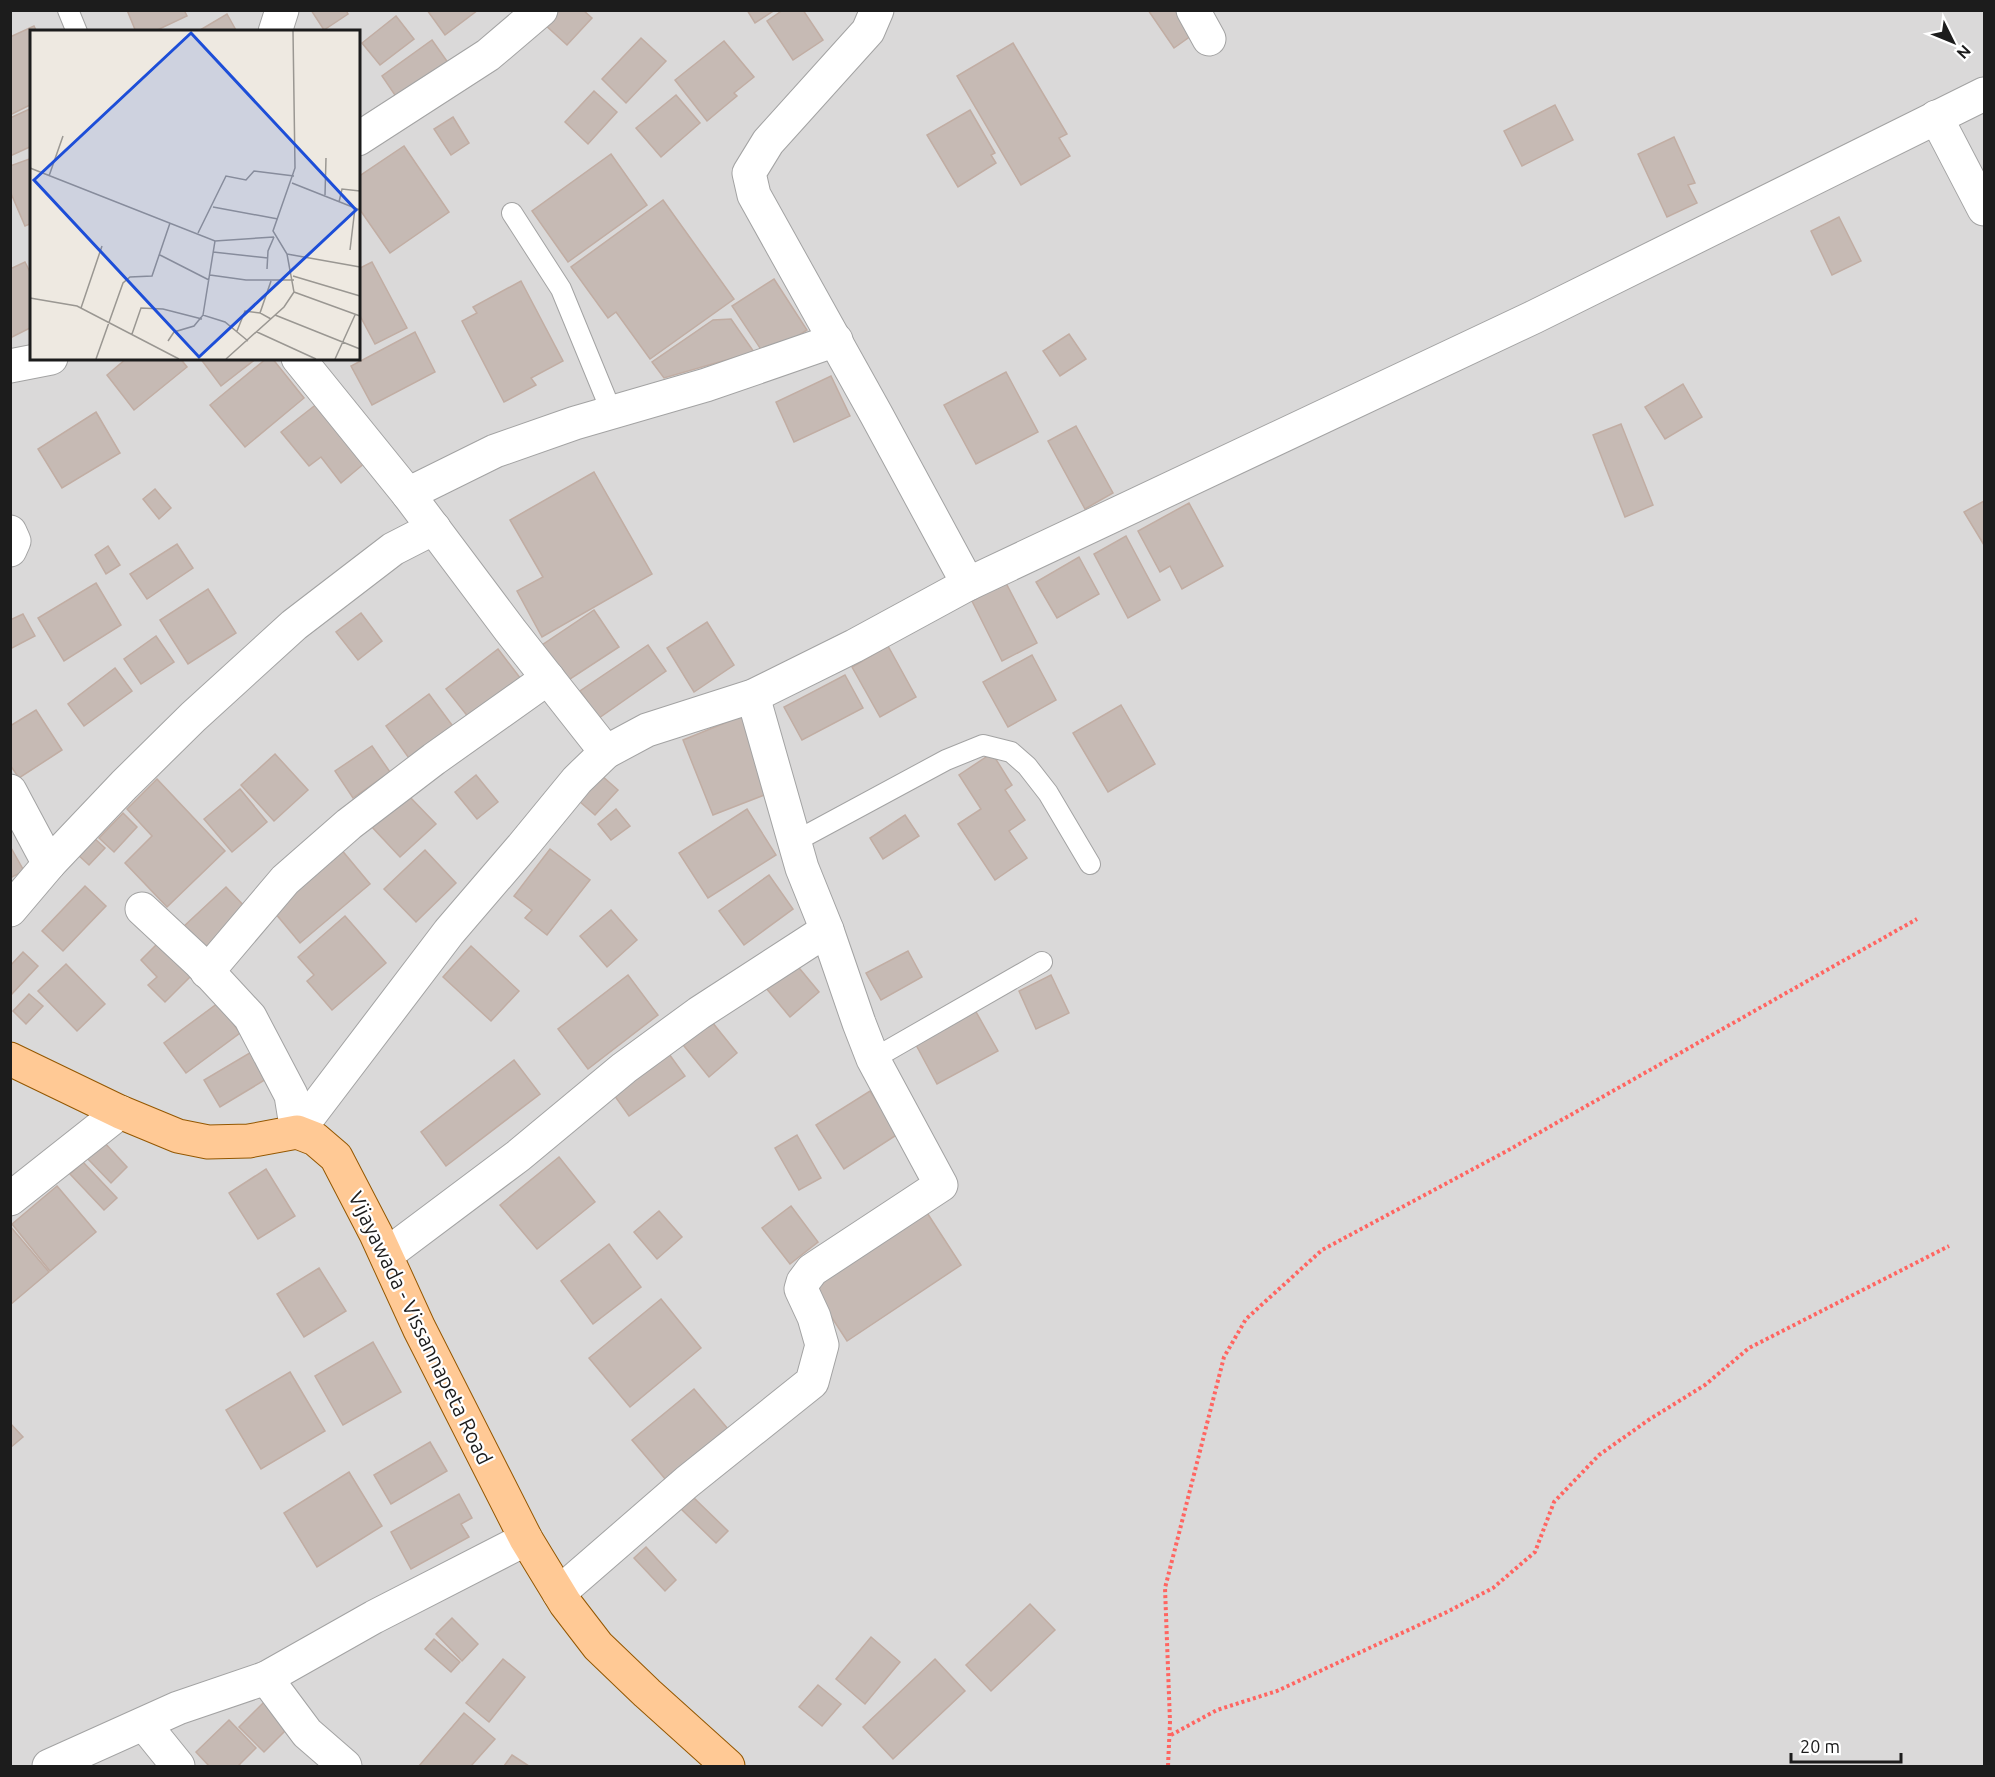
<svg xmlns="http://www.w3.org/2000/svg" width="1995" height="1777" font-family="Ubuntu,sans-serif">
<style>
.residential{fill:#dad9d9;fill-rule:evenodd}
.building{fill:#c6bab4;stroke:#c1ada3;stroke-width:1.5}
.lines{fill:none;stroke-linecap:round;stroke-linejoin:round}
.service-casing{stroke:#a3a3a3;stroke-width:22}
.minor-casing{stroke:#a3a3a3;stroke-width:35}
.primary-casing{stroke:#945700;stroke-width:35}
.path{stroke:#ff6561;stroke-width:4;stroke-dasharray:3 3;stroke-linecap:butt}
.service{stroke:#fff;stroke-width:20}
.minor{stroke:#fff;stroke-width:33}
.primary{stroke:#ffc995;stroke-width:33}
.labels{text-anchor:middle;stroke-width:4.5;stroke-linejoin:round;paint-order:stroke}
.street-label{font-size:21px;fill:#1c1c1c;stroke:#fff}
.inset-road{fill:none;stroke:#9a9792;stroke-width:1.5}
.view{fill:#1d4ed8;fill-opacity:0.15;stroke:#1d4ed8;stroke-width:3}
.inset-edge{fill:none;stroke:#1c1c1c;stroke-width:3}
</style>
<rect width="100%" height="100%" fill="#eee9e1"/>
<path class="residential" d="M11 11H1984V1766H11ZM32 32H358V358H32Z"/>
<g class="building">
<polygon points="127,10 184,10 187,16 153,32 136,32"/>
<polygon points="311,10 346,10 348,14 324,30"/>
<polygon points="427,10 478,10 445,35"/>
<polygon points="556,10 583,10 592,18 567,45 543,23"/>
<polygon points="747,10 775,10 755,23"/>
<polygon points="783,10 803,10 823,40 793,60 767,21"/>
<polygon points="1148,10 1180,10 1195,33 1174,48"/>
<polygon points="227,14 237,32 201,32 200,30"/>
<polygon points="396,16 414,39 380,65 362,43"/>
<polygon points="34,26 37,32 32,32 32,104 10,115 10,37"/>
<polygon points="641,38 666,61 626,103 602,79"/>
<polygon points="432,40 449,64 399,101 382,76"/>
<polygon points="724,41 754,77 734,93 737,96 707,121 675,80"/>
<polygon points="1013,43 1067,134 1059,138 1070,156 1021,185 957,76"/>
<polygon points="594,91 617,112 588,144 565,122"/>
<polygon points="676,95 700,123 661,157 636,128"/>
<polygon points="1555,105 1573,140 1522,166 1504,131"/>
<polygon points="32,108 32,146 10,156 10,118"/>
<polygon points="970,110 995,153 991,155 996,163 958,187 927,135"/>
<polygon points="453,117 469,143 451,155 434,129"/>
<polygon points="1674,137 1695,183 1688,185 1697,203 1667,217 1638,154"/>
<polygon points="404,146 449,212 390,253 358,207 358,177"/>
<polygon points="611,154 647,205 568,262 532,211"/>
<polygon points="32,158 32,223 25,226 10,191 10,166"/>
<polygon points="663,200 734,299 650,359 616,312 608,318 571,267"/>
<polygon points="1839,217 1861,261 1832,275 1811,231"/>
<polygon points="25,262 32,276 32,327 10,338 10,269"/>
<polygon points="372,262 407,328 375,344 358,312 358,269"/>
<polygon points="774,279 807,330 766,357 732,306"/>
<polygon points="521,281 563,361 531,378 536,385 504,402 462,321 477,313 473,307"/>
<polygon points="731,319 754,352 664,378 652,362 713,320"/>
<polygon points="415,332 435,372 372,405 351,366"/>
<polygon points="1069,334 1086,359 1060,376 1043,351"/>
<polygon points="127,358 180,358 187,367 134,410 107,375"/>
<polygon points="200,358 257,358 221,386"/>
<polygon points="267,358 272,358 304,398 245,447 210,405"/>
<polygon points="1006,372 1038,432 976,464 944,405"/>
<polygon points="831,376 850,416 794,442 776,402"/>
<polygon points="1683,384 1702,417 1665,439 1645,407"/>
<polygon points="318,403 366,462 341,483 321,457 309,466 281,432"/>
<polygon points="96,412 120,453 62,488 38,449"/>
<polygon points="1621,424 1653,505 1625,517 1593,435"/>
<polygon points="1076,426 1113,493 1085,509 1048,441"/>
<polygon points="594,472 652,574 542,637 517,591 543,577 510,520"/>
<polygon points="155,489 171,508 159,519 143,499"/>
<polygon points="1984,501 1984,545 1964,512"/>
<polygon points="1189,503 1223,566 1182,589 1170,566 1160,572 1138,531"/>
<polygon points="1126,536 1160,600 1128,618 1094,554"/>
<polygon points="177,544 193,568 147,599 130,574"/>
<polygon points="108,546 120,565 106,574 95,555"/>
<polygon points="1079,557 1099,594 1057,618 1036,582"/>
<polygon points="96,583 121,625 64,661 38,618"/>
<polygon points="1006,583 1037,643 1002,661 972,601"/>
<polygon points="208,589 236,633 188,664 160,620"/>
<polygon points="594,610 619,647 564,683 539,647"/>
<polygon points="361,613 382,641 358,660 336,632"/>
<polygon points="23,614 35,636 10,649 10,620"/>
<polygon points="707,622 734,665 694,692 667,648"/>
<polygon points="156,636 174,662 141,684 124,659"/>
<polygon points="648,645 666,671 599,718 580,691"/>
<polygon points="888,646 916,697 880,717 852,667"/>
<polygon points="498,649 521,679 469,718 446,689"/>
<polygon points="1032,655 1056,700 1008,727 983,682"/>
<polygon points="115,668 132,691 84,726 68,704"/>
<polygon points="845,675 863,708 802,740 784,707"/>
<polygon points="429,694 455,729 411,761 386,726"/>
<polygon points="1121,705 1155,764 1108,792 1073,733"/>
<polygon points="36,710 62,750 19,778 10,765 10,726"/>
<polygon points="742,716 772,792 713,815 683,740"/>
<polygon points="372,746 390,772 353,798 335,771"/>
<polygon points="992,753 1012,785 1005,790 1025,820 1009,831 1027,858 995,880 958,824 981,809 959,775"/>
<polygon points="275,754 308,790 274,821 241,785"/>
<polygon points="476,775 498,802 477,819 455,792"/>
<polygon points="601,775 618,790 595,815 579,801"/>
<polygon points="157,779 225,851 167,907 125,863 152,836 127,809"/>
<polygon points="240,789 267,822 232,852 204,819"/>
<polygon points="407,794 436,824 400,857 371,826"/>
<polygon points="616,809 630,826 611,840 598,824"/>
<polygon points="747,809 776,855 708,898 679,853"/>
<polygon points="123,813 137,827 114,852 99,838"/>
<polygon points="905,815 919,836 883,859 870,838"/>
<polygon points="93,837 105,848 89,865 77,854"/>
<polygon points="10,846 24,871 10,878"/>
<polygon points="340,848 370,884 300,943 270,907"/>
<polygon points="550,849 590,880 547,935 525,918 532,910 514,896"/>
<polygon points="425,850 456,883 416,922 384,889"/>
<polygon points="769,875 793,909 744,945 719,911"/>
<polygon points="85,886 106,906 63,951 42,931"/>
<polygon points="226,887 249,911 204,952 182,928"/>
<polygon points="611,910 637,940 607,967 580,936"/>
<polygon points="345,916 386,963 332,1010 307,981 314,975 298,957"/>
<polygon points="161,940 194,973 165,1002 148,985 157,977 141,960"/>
<polygon points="471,946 519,991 491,1021 443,977"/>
<polygon points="908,951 922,977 881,1000 866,973"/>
<polygon points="23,952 38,966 10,996 10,966"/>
<polygon points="795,963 819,992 790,1017 766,988"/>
<polygon points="66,964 105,1004 77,1031 38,991"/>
<polygon points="628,975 658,1015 588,1069 558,1029"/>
<polygon points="1051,975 1069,1013 1036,1029 1019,991"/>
<polygon points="29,994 43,1006 26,1024 13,1011"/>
<polygon points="218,1003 240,1033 186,1073 164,1043"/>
<polygon points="975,1010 998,1051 937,1084 915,1043"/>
<polygon points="708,1017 737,1053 709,1077 680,1041"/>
<polygon points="253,1051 268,1078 220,1107 204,1080"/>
<polygon points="669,1054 685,1076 629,1116 614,1095"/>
<polygon points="514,1060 540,1094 446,1166 421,1132"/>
<polygon points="870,1091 898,1134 844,1169 816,1125"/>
<polygon points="797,1135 821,1178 799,1190 775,1148"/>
<polygon points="103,1141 127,1167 111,1183 86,1157"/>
<polygon points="559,1157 595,1202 537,1249 500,1205"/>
<polygon points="83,1162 117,1198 104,1210 70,1174"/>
<polygon points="266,1169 295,1216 258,1239 229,1193"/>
<polygon points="57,1186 96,1232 50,1271 12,1224"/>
<polygon points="922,1205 961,1265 847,1341 808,1281"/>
<polygon points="791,1206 818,1242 790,1264 762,1228"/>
<polygon points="659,1211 682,1237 657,1259 634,1232"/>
<polygon points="10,1226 49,1272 10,1305"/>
<polygon points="609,1244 641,1287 593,1324 561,1281"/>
<polygon points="319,1268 346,1311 304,1337 277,1294"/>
<polygon points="661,1299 701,1348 630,1407 589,1358"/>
<polygon points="373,1342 401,1392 343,1425 315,1376"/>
<polygon points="290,1372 325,1431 261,1469 226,1410"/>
<polygon points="694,1389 728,1429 666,1480 632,1440"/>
<polygon points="10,1423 23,1437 10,1448"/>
<polygon points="430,1442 447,1471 391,1504 374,1475"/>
<polygon points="349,1472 382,1526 317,1567 284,1513"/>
<polygon points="459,1494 472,1518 461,1524 469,1537 411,1569 391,1532"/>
<polygon points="692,1496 728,1531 716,1543 680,1508"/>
<polygon points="646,1547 676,1580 665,1591 634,1558"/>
<polygon points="1030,1604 1055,1630 991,1691 966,1665"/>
<polygon points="452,1618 478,1644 462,1661 436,1634"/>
<polygon points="871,1637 900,1662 865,1704 836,1679"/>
<polygon points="434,1639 460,1662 451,1672 425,1649"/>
<polygon points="503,1659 525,1677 489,1722 466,1703"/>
<polygon points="935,1659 965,1691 893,1759 863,1727"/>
<polygon points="818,1685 841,1704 822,1726 799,1707"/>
<polygon points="266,1700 291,1725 264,1752 239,1727"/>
<polygon points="464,1713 495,1739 471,1766 419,1766"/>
<polygon points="229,1720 256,1748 239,1765 241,1766 209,1766 196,1752"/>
<polygon points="512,1755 529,1766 504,1766"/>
</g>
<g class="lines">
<g class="service-casing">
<g id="service">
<polyline points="68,10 77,32"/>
<polyline points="512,213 561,289 612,413"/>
<polyline points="794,842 946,760 983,745 1011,752 1027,766 1048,793 1090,864"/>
<polyline points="873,1059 1042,962"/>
</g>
</g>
<g class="minor-casing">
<g id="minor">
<polyline points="877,10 868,31 768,142 749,173 754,195 876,414 968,584"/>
<polyline points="1193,10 1209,39"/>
<polyline points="275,32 282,10"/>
<polyline points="1936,117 1984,209"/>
<polyline points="358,139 488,55 541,10"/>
<polyline points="298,358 408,494 510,630 606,752"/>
<polyline points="10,366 51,358"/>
<polyline points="408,494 495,451 575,423 706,385 836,340"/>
<polyline points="10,532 14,541 10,550"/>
<polyline points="10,791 49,864"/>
<polyline points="142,909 200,963 250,1017 291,1095 297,1132"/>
<polyline points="10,910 49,864 124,785 193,717 294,625 393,549 434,528"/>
<polyline points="207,972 285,880 349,824 434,759 548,678"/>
<polyline points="297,1132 449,932 522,847 577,780 606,752 647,730 753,696 854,646 968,584 1534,317 1984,94"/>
<polyline points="10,1199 120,1112"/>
<polyline points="386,1255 518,1156 624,1068 699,1013 827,930"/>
<polyline points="559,1593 687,1482 812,1382 822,1345 814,1317 801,1289 803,1282 812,1270 941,1185 873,1059 859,1023 827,930 802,868 753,696"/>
<polyline points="266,1678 307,1733 345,1766"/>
<polyline points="144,1724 178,1766"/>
<polyline points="49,1766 178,1708 266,1678 374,1617 526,1539"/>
</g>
</g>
<g class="primary-casing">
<polyline id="primary" points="10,1059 120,1112 178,1136 208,1142 249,1141 297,1132 315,1139 336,1157 376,1234 419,1328 526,1539 565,1603 598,1646 647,1693 728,1766"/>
</g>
<g class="path">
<polyline points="1171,1735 1217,1710 1277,1691 1447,1612 1493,1588 1535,1552 1554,1502 1599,1455 1650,1419 1705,1385 1749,1348 1949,1246"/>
<polyline points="1168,1766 1170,1722 1165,1588 1224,1357 1246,1319 1322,1250 1505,1152 1917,919"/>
</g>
<use href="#service" class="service"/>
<use href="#minor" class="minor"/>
<use href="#primary" class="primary"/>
</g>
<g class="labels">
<g class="street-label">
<text transform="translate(420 1328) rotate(64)" y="7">Vijayawada - Vissannapeta Road</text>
</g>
</g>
<g transform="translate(30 30)">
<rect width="330" height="330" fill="#eee9e1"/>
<path class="inset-road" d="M0 138 185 211 244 207M19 146 33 106M262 153 330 180M295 165 296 128M309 172 312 159 330 161M183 177 248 189M168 203 196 146 216 150 224 141 264 146M320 220 325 178M183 222 238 228M257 224 330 237M130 225 179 250M237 239 238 221 244 207M180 245 216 250H264M263 246 330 266M264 262 330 286M0 268 47 276 149 329M51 278 72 216M173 285 185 211M245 285 330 319M241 289 230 283 241 251M207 301 215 281 230 283M227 302 286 329M102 304 111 278 133 279 172 289M138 311 144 302 164 296 173 285 195 292 218 311M66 329 93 253 100 247 122 246 140 193M196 329 254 277 264 262 257 224 243 201 265 138 263 1M305 329 325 285"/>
<path class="view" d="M161 3 326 180 169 327 4 150Z"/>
<rect width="330" height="330" class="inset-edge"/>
</g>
<rect width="1995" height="1777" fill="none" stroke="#1c1c1c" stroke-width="24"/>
<g transform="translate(1953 42) rotate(133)" stroke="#ffffff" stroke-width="4.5" paint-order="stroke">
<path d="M0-4.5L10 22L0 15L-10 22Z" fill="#1c1c1c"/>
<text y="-9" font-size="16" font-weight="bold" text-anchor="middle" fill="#1c1c1c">N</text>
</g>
<path d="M1791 1753v9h110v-9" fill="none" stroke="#1c1c1c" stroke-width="3"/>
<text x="1800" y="1753" font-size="18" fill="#1c1c1c" stroke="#ffffff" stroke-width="4.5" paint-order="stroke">20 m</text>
</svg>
